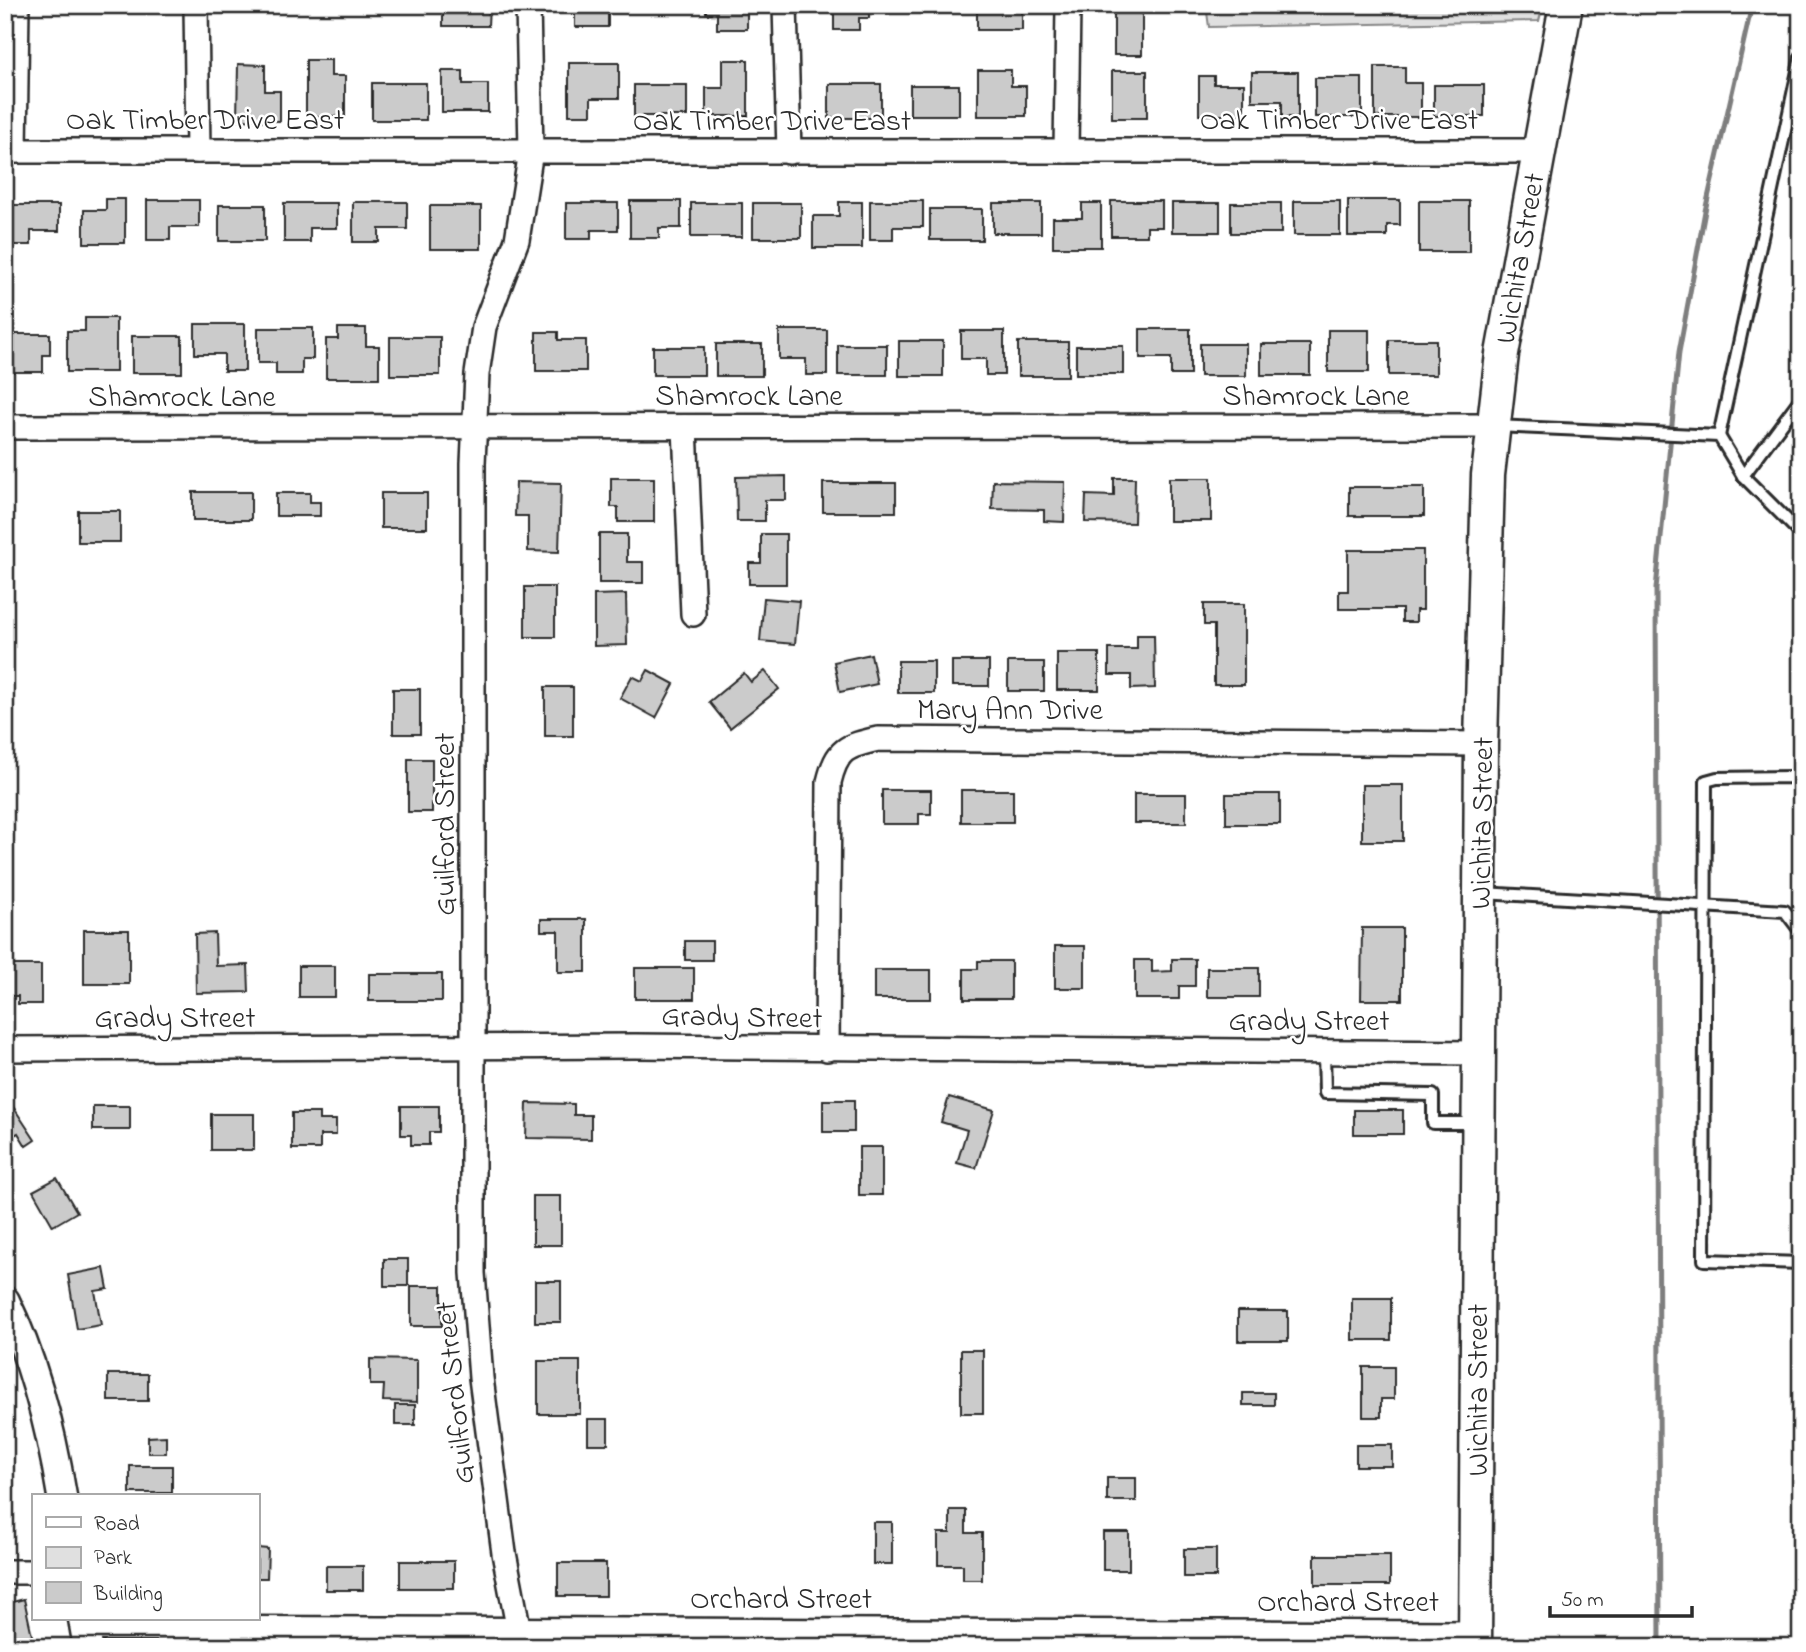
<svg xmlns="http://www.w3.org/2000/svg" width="1806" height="1652" font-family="'Indie Flower',sans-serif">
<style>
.green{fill:#e0e0e0;stroke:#868686;stroke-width:2}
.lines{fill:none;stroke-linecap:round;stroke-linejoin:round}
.stream{stroke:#7e7e7e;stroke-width:5}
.building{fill:#cbcbcb;stroke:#2b2b2b;stroke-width:2}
.service-casing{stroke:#2b2b2b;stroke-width:16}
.minor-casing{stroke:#2b2b2b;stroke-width:28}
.tertiary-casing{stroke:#2b2b2b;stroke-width:33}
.secondary-casing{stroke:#2b2b2b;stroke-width:37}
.service{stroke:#fff;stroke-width:10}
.minor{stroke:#fff;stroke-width:23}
.tertiary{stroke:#fff;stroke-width:28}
.secondary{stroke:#fff;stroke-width:32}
.labels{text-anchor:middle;stroke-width:5;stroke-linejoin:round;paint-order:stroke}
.street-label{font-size:30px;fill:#2b2b2b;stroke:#fff}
</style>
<rect width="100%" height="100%" fill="#fff"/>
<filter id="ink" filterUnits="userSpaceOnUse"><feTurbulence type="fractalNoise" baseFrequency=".0143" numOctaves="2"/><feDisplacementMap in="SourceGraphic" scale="14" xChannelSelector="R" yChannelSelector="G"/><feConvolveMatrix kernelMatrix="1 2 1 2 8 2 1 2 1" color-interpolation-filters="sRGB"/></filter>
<g filter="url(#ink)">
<polygon class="green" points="1206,5 1543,5 1539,21 1209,27"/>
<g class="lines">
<polyline class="stream" points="1660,1647 1656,589 1679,352 1705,211 1752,5"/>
</g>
<g class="building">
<polygon points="422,5 489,5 488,26 443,26 443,9 422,9"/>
<rect x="575" y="5" width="33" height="22"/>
<polygon points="706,5 747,5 747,29 717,29 717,13 706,13"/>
<polygon points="834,5 869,5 869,18 859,18 859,30 834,30"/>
<polygon points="977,5 1022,7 1022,30 977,30"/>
<rect x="1114" y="7" width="28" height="48"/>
<polygon points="306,60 331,60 331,76 345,76 345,116 306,116"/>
<polygon points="723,60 748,60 748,116 706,116 706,88 723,88"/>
<polygon points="569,63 619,63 619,98 591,98 591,115 569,115"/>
<polygon points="238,64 265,65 265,91 280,91 280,121 237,120"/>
<polygon points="1375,67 1405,67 1405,83 1421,83 1421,117 1375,117"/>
<polygon points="978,70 1011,70 1011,86 1026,86 1026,116 978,116"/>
<polygon points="442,71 463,71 463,84 488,84 488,112 442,112"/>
<rect x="1112" y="71" width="35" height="47"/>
<polygon points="1252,72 1298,72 1298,117 1282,117 1282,101 1252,101"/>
<polygon points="1199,76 1214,76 1214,84 1244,84 1244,115 1199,115"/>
<rect x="1315" y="78" width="47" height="39"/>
<rect x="372" y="83" width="54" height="37"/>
<rect x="829" y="84" width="52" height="34"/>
<rect x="634" y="85" width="53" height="31"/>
<rect x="910" y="85" width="49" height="30"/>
<rect x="1434" y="85" width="50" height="31"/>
<polygon points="106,199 125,199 125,243 84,243 84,210 106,210"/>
<polygon points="147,200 199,200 199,227 170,227 170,240 147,240"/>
<polygon points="1348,200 1400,200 1400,225 1387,225 1387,236 1348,236"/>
<polygon points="630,201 681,201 681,228 659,228 659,238 630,238"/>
<polygon points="870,201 923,201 923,227 893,227 893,240 870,240"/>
<polygon points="1111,201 1162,201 1162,227 1147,227 1147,236 1111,236"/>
<rect x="1294" y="201" width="46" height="34"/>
<rect x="1419" y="201" width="50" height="51"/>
<polygon points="353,202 407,202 407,229 379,229 379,242 353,242"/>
<polygon points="839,202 862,202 862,248 813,248 813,216 839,216"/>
<polygon points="284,203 337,203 337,228 310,228 310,242 284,242"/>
<polygon points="566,203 618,203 618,230 591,230 591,239 566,239"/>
<rect x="691" y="203" width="51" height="34"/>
<rect x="753" y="203" width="48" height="35"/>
<rect x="993" y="203" width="48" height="30"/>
<polygon points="1082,203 1101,203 1101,247 1053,247 1053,218 1082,218"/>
<rect x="1172" y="203" width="48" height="29"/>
<rect x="1231" y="203" width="50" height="30"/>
<polygon points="7,205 59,205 59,231 31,231 31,245 7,245"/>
<rect x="219" y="205" width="46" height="36"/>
<rect x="430" y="206" width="51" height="43"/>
<rect x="930" y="209" width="52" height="31"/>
<polygon points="85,318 116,318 116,372 67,372 67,331 85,331"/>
<polygon points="195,324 245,324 245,371 224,371 224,354 195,354"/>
<polygon points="258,328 313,328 313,359 302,359 302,374 276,374 276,363 258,363"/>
<polygon points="338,328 366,328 366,346 379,346 379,378 326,378 326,339 338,339"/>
<polygon points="1140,329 1190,329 1190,375 1171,375 1171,358 1140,358"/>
<polygon points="779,330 827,330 827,375 806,375 806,359 779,359"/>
<rect x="1328" y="330" width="41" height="42"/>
<polygon points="961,331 1004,331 1004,375 986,375 986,359 961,359"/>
<polygon points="536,332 558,332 558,340 586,340 586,371 536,371"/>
<polygon points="5,334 50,334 50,355 43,355 43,372 5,372"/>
<rect x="132" y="336" width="50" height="37"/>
<rect x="390" y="337" width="50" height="38"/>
<rect x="1389" y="340" width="47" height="35"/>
<rect x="899" y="341" width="44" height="35"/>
<rect x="1018" y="342" width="50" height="34"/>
<rect x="716" y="344" width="46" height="32"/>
<rect x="1200" y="344" width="46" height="32"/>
<rect x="1261" y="344" width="49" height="31"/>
<rect x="838" y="345" width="49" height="30"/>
<rect x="1076" y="346" width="47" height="28"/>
<rect x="653" y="347" width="51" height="28"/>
<polygon points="786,476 786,500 765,500 765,521 737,521 736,477"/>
<polygon points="611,478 654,478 654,522 618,522 618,507 611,507"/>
<polygon points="1114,478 1135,478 1134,523 1085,522 1086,495 1114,496"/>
<rect x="1169" y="478" width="42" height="43"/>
<polygon points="993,481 1065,482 1064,522 1044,521 1044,510 992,509"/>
<polygon points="516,482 561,483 559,552 528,551 528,516 515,516"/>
<rect x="823" y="483" width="73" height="29"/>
<rect x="1349" y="487" width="75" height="29"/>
<rect x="193" y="492" width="58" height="28"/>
<polygon points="276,493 310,493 310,502 320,502 320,516 276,516"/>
<rect x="381" y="493" width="46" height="35"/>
<rect x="78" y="511" width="42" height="31"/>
<polygon points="599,534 627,534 627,562 643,562 643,583 599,583"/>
<polygon points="761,534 786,534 786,584 749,584 749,563 761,563"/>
<polygon points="1348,550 1423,550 1423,610 1416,610 1416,622 1402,622 1402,609 1339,609 1339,591 1348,591"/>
<rect x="525" y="587" width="30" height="50"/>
<polygon points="626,594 627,645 594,646 594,595"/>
<polygon points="764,598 799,601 795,644 760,641"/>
<polygon points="1204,604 1244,604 1244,685 1214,685 1214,625 1204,625"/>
<polygon points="1137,635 1154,635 1155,688 1131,689 1131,675 1109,675 1109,649 1137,649"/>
<rect x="1057" y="653" width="42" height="37"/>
<polygon points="871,654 877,684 840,692 834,662"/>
<rect x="898" y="661" width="36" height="32"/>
<rect x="952" y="661" width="37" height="25"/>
<rect x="1008" y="662" width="36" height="29"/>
<polygon points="648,670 674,684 656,718 620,698 632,676 642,681"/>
<polygon points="765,671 779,689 730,728 709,702 744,673 751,682"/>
<rect x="545" y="687" width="28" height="49"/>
<rect x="393" y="689" width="27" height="45"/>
<rect x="408" y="759" width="24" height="53"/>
<rect x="1362" y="785" width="41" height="56"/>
<polygon points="882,790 931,790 931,814 919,814 919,824 882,824"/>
<rect x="961" y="790" width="52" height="32"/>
<rect x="1134" y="794" width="52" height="29"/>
<rect x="1226" y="794" width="54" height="30"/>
<polygon points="541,919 586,919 586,972 558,972 558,931 541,931"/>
<polygon points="1362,928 1402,928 1402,1000 1361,1000"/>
<rect x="84" y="930" width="45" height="54"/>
<polygon points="215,933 216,966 248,965 249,992 196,993 195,934"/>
<rect x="685" y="941" width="27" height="19"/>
<rect x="1055" y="946" width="30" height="42"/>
<polygon points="1172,959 1195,959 1195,986 1179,986 1179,999 1135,999 1135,960 1152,960 1152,972 1172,971"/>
<polygon points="978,961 1011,961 1011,999 964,999 964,969 978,969"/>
<polygon points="5,965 41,965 41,1004 18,1004 18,996 5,996"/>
<rect x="299" y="966" width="36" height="31"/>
<rect x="635" y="968" width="59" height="31"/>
<rect x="1207" y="968" width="52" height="29"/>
<rect x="874" y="970" width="57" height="29"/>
<rect x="369" y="974" width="73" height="27"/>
<polygon points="6,1096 35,1140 26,1146 18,1133 5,1141"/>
<polygon points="949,1097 994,1110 976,1168 957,1163 967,1130 941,1122"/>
<rect x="823" y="1100" width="31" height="32"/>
<polygon points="527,1103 574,1104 574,1115 591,1115 591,1139 526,1138"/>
<rect x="93" y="1106" width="37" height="24"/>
<polygon points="401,1106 439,1106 439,1132 429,1132 429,1145 411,1145 411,1135 401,1135"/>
<rect x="1354" y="1110" width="49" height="24"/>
<polygon points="292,1113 319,1113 319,1120 336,1120 336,1135 320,1135 320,1149 292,1149"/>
<rect x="211" y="1114" width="43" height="36"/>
<rect x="859" y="1147" width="23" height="48"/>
<polygon points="57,1178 77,1212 53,1226 33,1191"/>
<rect x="533" y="1196" width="28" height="49"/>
<rect x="384" y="1259" width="24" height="27"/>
<polygon points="104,1268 108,1289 95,1291 101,1325 77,1329 68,1275"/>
<rect x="535" y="1281" width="26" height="41"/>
<rect x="411" y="1286" width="31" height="40"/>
<rect x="1352" y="1298" width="39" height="42"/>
<rect x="1238" y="1311" width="50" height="30"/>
<rect x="961" y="1350" width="22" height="63"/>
<polygon points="370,1359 417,1360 417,1402 383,1401 384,1385 370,1385"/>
<rect x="538" y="1361" width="42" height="53"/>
<polygon points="1363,1367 1394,1367 1394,1399 1381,1399 1381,1417 1363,1417"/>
<rect x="108" y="1374" width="40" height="27"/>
<rect x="1243" y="1393" width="31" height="12"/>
<rect x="395" y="1405" width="20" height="20"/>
<rect x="588" y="1419" width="20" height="25"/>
<polygon points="166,1436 166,1453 148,1453 148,1437"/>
<rect x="1356" y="1445" width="36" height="21"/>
<rect x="130" y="1466" width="42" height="27"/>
<rect x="1107" y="1478" width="29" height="23"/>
<rect x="5" y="1492" width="5" height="32"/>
<polygon points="950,1510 966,1510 966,1533 982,1533 982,1580 963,1580 963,1565 938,1565 938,1533 950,1533"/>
<rect x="873" y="1522" width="19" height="42"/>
<rect x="1103" y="1532" width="26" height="38"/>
<polygon points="257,1548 268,1549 267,1578 257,1578"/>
<rect x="1184" y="1549" width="32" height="28"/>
<rect x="1315" y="1555" width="75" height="30"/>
<rect x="400" y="1561" width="54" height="27"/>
<rect x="558" y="1563" width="48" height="33"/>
<rect x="326" y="1566" width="37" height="24"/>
<polygon points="24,1599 33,1640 5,1646 5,1604"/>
</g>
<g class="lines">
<g class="service-casing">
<g id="service">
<polyline points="1495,426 1719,436 1743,476 1801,398"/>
<polyline points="1719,436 1801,57"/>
<polyline points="1743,476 1801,534"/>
<polyline points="1801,781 1792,777 1717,778 1706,781 1704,1260 1801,1263"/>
<polyline points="1482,893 1785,911 1801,932"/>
<polyline points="1324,1052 1325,1093 1433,1095 1433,1123 1475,1123"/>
</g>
</g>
<g class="minor-casing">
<g id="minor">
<polyline points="196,5 198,151"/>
<polyline points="785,5 789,152"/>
<polyline points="5,151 1539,151"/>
<polyline points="15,151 17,5"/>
<polyline points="1066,151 1068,5"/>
<polyline points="5,427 1493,426"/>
<polyline points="685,427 693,614"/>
<polyline points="5,1049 635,1046 1478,1053"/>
<path d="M827 1049 829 782C837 749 846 746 878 739L1481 744"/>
<polyline points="5,1572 33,1572"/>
<polyline points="85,1628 1475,1633"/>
<polyline points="522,1647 504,1553 481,1378 473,1273 473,463 477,374 484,327 517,240 531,151 528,5"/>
</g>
</g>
<g class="tertiary-casing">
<g id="tertiary">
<path d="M5 1301C35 1363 51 1429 62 1496"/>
<polyline points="83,1619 88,1647"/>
</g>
</g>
<g class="secondary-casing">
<polyline id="secondary" points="1475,1647 1481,744 1488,475 1502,354 1566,5"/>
</g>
<use href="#service" class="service"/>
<use href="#minor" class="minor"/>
<use href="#tertiary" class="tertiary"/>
<use href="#secondary" class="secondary"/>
</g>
</g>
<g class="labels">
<g class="street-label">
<text x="205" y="129">Oak Timber Drive East</text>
<text x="1339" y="129">Oak Timber Drive East</text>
<text x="772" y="130">Oak Timber Drive East</text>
<text transform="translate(1519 258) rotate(-80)" y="10">Wichita Street</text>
<text x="749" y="405">Shamrock Lane</text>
<text x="1316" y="405">Shamrock Lane</text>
<text x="182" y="406">Shamrock Lane</text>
<text x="1010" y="719">Mary Ann Drive</text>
<text transform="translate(1481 823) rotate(-89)" y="10">Wichita Street</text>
<text transform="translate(444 824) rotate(-90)" y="10">Guilford Street</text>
<text transform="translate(742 1016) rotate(1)" y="10">Grady Street</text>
<text x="175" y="1027">Grady Street</text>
<text x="1309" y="1030">Grady Street</text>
<text transform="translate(1477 1390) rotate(-90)" y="10">Wichita Street</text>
<text transform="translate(454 1393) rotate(-96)" y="10">Guilford Street</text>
<text x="781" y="1608">Orchard Street</text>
<text x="1348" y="1611">Orchard Street</text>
</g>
</g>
<rect width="1806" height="1652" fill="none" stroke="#fff" stroke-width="28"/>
<rect x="14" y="14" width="1778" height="1624" fill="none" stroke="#2b2b2b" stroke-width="2.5" filter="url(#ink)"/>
<rect x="32" y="1494" width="228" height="126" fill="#ffffff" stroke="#aaaaaa" stroke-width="2"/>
<rect x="46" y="1517" width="35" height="10" fill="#ffffff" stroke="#aaaaaa" stroke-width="2"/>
<text x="94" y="1530" font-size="21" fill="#2b2b2b">Road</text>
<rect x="46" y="1547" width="35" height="21" fill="#e0e0e0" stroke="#aaaaaa" stroke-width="2"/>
<text x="94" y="1564" font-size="21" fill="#2b2b2b">Park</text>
<rect x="46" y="1582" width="35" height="21" fill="#cbcbcb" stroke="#aaaaaa" stroke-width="2"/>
<text x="94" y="1600" font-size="21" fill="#2b2b2b">Building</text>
<path d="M1550 1606v10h142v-10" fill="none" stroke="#2b2b2b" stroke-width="3.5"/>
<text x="1561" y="1606" font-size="21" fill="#2b2b2b" stroke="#ffffff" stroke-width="5" paint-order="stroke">50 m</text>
</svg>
